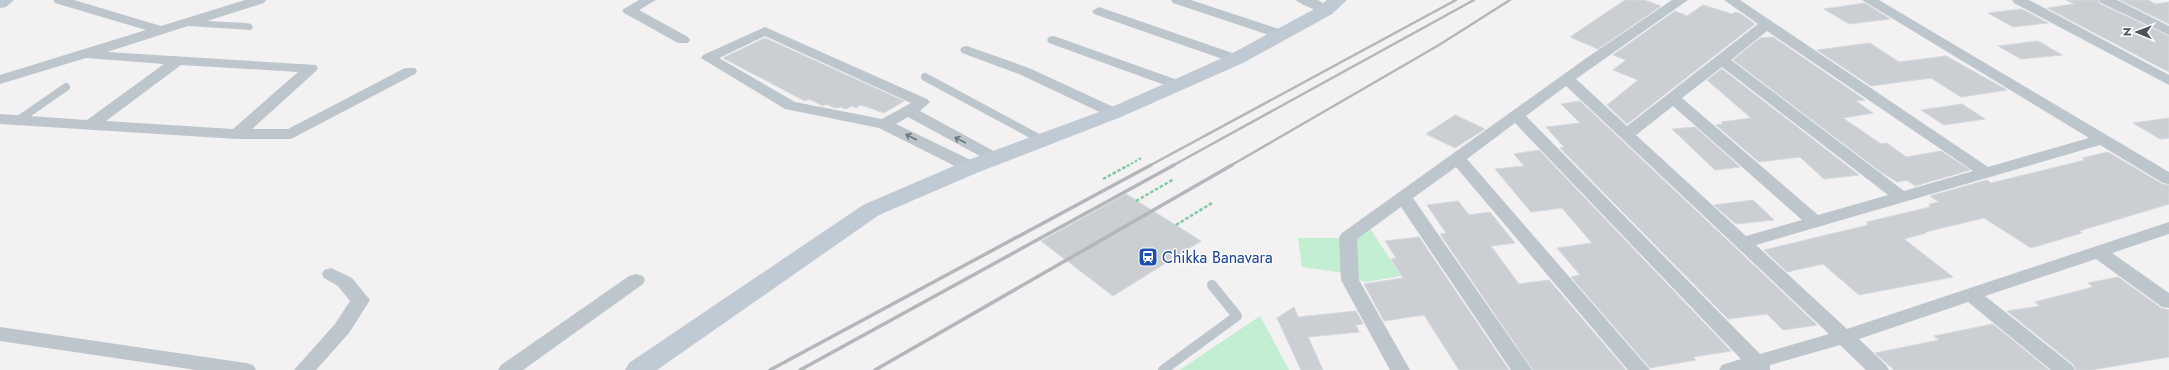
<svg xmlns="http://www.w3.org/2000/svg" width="2169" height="370" font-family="Jost,sans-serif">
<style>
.green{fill:#c2efd2}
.building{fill:#cbced3;stroke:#d5d8dc}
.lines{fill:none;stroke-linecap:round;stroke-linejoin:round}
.path-far1{stroke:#7acca1;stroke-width:2;stroke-dasharray:2.5 2;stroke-linecap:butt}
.path{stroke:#7acca1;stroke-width:2.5;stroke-dasharray:3.5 2;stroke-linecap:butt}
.lane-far1{stroke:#bdc6cd;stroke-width:8}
.lane{stroke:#bdc6cd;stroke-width:10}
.street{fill:#bdc6cd;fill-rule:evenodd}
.secondary{fill:#c0cad4;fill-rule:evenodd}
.rail-far1{stroke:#b3b7bb;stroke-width:2.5}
.rail{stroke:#b3b7bb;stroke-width:3.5}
.oneway{stroke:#6c777f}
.labels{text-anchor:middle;stroke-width:3;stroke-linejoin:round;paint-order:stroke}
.transit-label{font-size:16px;fill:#164399;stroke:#fff;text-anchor:start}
</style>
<rect width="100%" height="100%" fill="#f3f1f1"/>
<g class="green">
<polygon points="1368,225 1401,276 1366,282 1353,278 1352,238"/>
<polygon points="1298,238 1343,238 1345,273 1302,267"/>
<polygon points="1260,316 1289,370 1179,370 1181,369"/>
</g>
<g class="building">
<polygon points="1625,0 1644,0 1661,6 1598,49 1570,37"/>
<polygon points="2066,0 2098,0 2100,4 2169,36 2169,72 2047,8 2074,4"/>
<polygon points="2120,0 2148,0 2155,4 2169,2 2169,24"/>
<polygon points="1865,3 1890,19 1849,24 1824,9"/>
<polygon points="1703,5 1732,14 1735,12 1741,14 1755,24 1627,124 1607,105 1638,80 1613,70 1626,60 1613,55 1675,11 1687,16"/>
<polygon points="2022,9 2048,23 2013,27 1988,13"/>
<polygon points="1773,37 1865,100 1856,101 1873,113 1843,118 1881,144 1887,143 1906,157 1941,151 1970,170 1915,186 1907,180 1897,182 1881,172 1733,60 1760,38"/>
<polygon points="765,38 904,101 884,113 861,105 856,108 852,106 846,109 841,107 835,108 826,104 823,106 809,99 805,101 723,58"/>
<polygon points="2038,41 2062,55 2021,59 1998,46"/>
<polygon points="1870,43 1899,62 1946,56 2007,90 1961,97 1931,78 1871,86 1817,50"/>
<polygon points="1722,69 1859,175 1824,179 1800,157 1759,162 1716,125 1723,124 1721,122 1751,118 1707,80"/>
<polygon points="1580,101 1817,325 1783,330 1767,314 1728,319 1560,148 1564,147 1546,127 1580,123 1561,104"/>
<polygon points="1962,104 1985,119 1944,125 1921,110"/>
<polygon points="1455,115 1485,129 1455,148 1426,134"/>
<polygon points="2169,118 2169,138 2160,139 2133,123"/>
<polygon points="1695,127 1740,167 1715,170 1672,129"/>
<polygon points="1539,150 1731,351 1693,357 1696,360 1650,368 1571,277 1580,275 1557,248 1592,243 1562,208 1531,212 1495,169 1524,166 1514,154"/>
<polygon points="2108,152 2162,184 2169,185 2169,204 2079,231 2082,233 2031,248 1984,218 1925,232 1926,233 1904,239 1953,277 1859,295 1823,264 1787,272 1764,250 1868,225 1867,222 1930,207 1929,204 1939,202 1930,196 1987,180 1991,183 2085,160 2082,158"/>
<polygon points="1126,194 1201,241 1113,296 1041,241"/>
<polygon points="1753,200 1774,220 1736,224 1714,205"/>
<polygon points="1458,201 1469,215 1490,212 1515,243 1491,246 1519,284 1549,280 1626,370 1533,370 1440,234 1446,233 1427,205"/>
<polygon points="1419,237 1509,370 1459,370 1424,315 1384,321 1364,284 1403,278 1391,259 1396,258 1385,241"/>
<polygon points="2118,277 2161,308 2169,310 2169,357 2091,370 2076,370 2073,364 2007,311 2040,306 2035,302 2093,287 2088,283"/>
<polygon points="1294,307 1298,317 1356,311 1363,324 1356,325 1359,332 1308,337 1323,370 1301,370 1277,318"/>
<polygon points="1993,324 2049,370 1894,370 1875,353 1939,340 1934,336"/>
</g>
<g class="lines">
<polyline class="path-far1" points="1127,166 1141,158"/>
<g class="path">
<polyline points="1103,179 1129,165"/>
<polyline points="1136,201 1174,179"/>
<polyline points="1176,225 1212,203"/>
</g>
<g class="lane-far1">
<polyline points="925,77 1044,141"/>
<polyline points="17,121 66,87"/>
</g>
<polyline class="lane" points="1163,370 1237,316 1212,285"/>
<g class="street">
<path d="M53 0H74L161 26 245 0H266L264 3 207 21 246 23 251 24 253 27 251 30 188 26 107 52 316 65 318 68 316 71 252 129H288L405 68H415L417 71 415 74 291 139H237L0 124V114L87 120 164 64 86 58 0 84V75L146 30 55 3ZM181 65 298 72 233 129 106 121Z"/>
<polygon points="639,0 656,0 639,10 688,37 690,40 688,43 678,43 624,13 622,10"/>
<polygon points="1171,0 1191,0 1288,32 1290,35 1283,39 1278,38 1173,3"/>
<path d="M1296 0H1318L1333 10 1326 14C1321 13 1298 3 1296 0Z"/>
<path d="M1672 0H1688L1576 79 1627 126 1758 24 1724 0H1740L1988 167 2089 138 1862 0H1879L2169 172V184L2163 183 2100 145 1756 245 1847 329 2169 222V234L2112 253 2169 293V308L2162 307 2096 259 1985 296 2072 365 2075 370H2051L1968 302 1859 339 1886 365 1889 370H1866L1840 345 1770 365V370H1719L1722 365 1741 359 1515 123 1467 159 1650 370H1628L1456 167 1413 198 1532 370H1511L1401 207 1357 239 1359 280 1410 370H1390L1341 280 1339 237 1342 233 1585 59ZM1767 31 1973 171 1904 191 1731 60ZM1722 67 1888 195 1818 215 1682 98ZM1566 86 1829 334 1760 354 1526 116ZM1673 106 1802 220 1746 236 1636 135Z"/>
<polygon points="2012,0 2029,0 2169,75 2169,85 2014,3"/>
<polygon points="2099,0 2117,0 2169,26 2169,35 2101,3"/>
<polygon points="1099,7 1241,56 1243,59 1241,62 1231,62 1094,14 1092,11"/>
<path d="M765 27 927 99 930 102 920 111 1001 155 1003 158 1001 161H989L908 117 896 124 977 163 979 167 977 171H965L879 128 785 109 701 58 703 55ZM765 36 911 103 882 119 795 102 719 58Z"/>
<polygon points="1054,36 1183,82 1186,85 1183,88 1173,88 1049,43 1047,40 1049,37"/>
<polygon points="967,46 1029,68 1120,110 1122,113 1120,116 1108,116 1019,74 962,53 960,50 962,47"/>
<polygon points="331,268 352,278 370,300 349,333 316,370 294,370 335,324 350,301 338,286 324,278 322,274 324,270"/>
<polygon points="636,274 643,276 645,280 643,284 523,370 498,370 501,365 629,276"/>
<polygon points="0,327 246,363 253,365 256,370 196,370 0,341"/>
</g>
<g class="secondary">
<polygon points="0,0 14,0 6,7 0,8"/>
<polygon points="1327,0 1347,0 1332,14 1243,63 1121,117 979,172 879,215 657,370 625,370 629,363 863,205 963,162 1107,109 1171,81 1229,55 1320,6"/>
</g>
<g class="rail-far1">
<polyline points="1149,166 1456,0"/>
<polyline points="1172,166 1474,0"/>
<polyline points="1230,166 1439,45 1510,0"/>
</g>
<g class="rail">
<polyline points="770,370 1151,165"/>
<polyline points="800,370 1174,165"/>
<polyline points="875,370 1232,165"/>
</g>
</g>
<defs><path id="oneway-shaft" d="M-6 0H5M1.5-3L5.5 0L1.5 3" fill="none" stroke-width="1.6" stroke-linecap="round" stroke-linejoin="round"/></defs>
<g class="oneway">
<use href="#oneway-shaft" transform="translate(911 137) rotate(-153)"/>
<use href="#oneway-shaft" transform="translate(960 140) rotate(-152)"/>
</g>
<defs>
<g id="station-square" transform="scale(1)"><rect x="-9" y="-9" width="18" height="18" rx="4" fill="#1a4fb4" stroke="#fff"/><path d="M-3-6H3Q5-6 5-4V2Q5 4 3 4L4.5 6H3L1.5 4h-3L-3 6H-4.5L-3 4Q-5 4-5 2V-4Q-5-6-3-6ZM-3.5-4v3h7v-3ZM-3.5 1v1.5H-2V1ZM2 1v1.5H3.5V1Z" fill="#fff"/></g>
</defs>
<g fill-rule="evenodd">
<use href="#station-square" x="1148" y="257"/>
</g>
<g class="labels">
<g class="transit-label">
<text x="1162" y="263">Chikka Banavara</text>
</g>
</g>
<g transform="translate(2137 32) rotate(271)" stroke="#ffffff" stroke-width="3" paint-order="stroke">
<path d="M0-3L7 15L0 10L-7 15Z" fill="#49555e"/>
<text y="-6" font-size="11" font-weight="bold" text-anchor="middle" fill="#49555e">N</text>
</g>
</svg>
